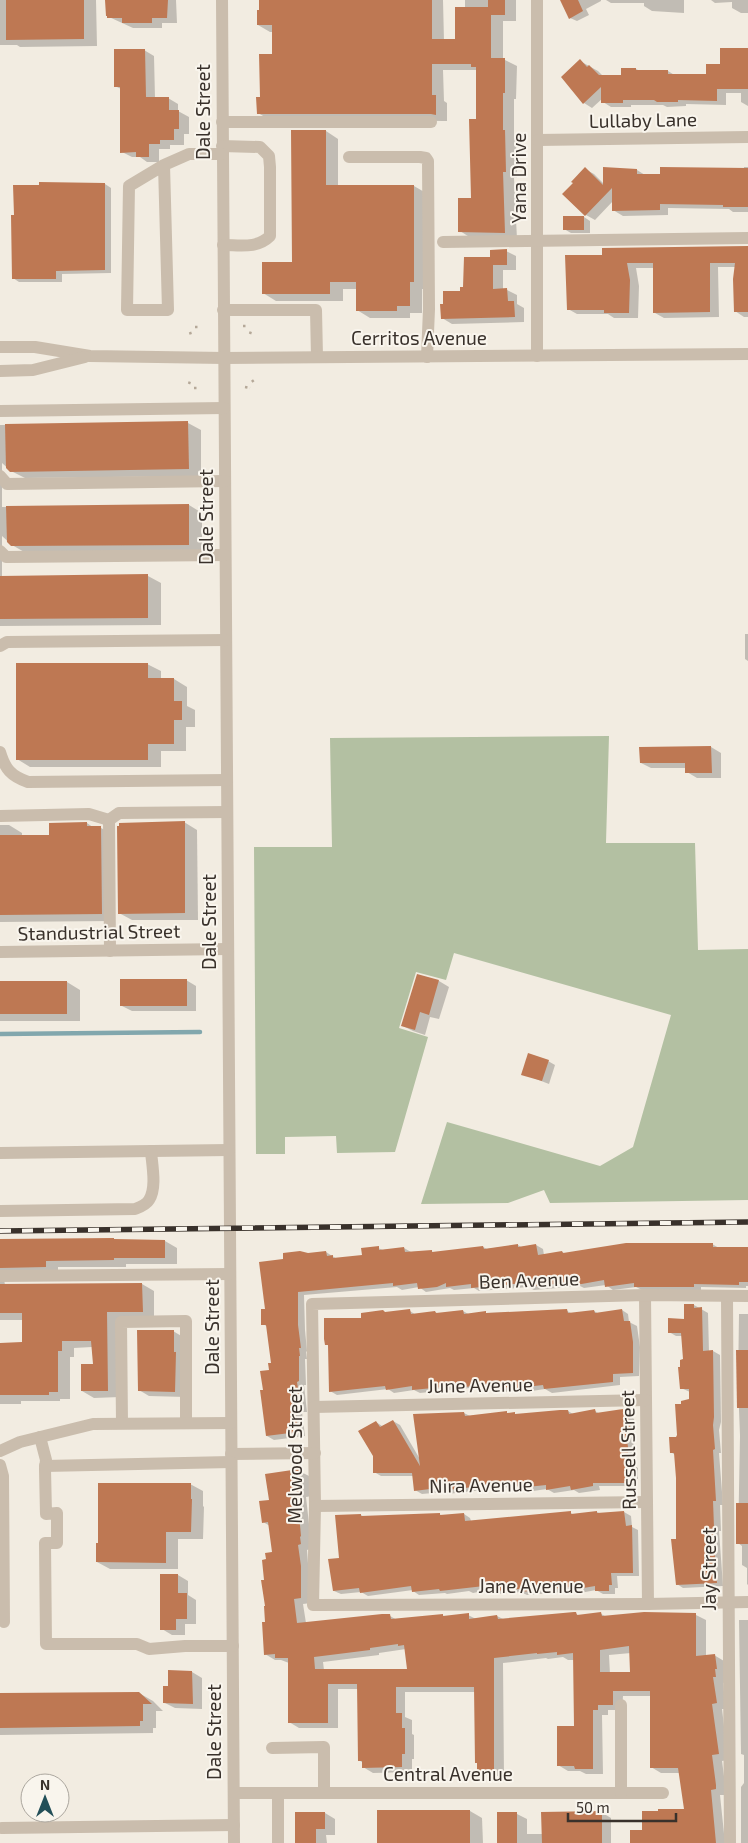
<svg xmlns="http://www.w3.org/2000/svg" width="748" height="1843" font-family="'Exo 2',sans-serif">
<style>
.green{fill:#b3c0a2}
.shadow{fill:#0003;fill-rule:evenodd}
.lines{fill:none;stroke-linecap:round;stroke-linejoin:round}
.stream{stroke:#82a7ad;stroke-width:4.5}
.building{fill:#be7853;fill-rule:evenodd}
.path{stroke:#b5a898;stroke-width:2.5;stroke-dasharray:2.5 2.5;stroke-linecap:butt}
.minor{stroke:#cabdad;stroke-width:12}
.rail-casing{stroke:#39312b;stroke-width:5.5}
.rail{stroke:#f9f5ed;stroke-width:4;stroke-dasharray:11;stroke-linecap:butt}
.labels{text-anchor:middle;stroke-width:4;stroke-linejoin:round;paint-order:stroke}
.street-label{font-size:19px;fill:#39312b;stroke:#f9f5ed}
</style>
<rect width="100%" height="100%" fill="#f2ece1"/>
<polygon class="green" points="609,736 606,843 695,843 698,950 748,949 748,1200 550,1203 544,1190 508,1203 421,1204 447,1122 600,1166 633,1147 671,1015 454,953 446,980 416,972 399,1028 428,1037 395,1152 337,1153 336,1136 285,1137 285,1154 256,1154 254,847 332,847 330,738"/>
<g class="shadow">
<polygon points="0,0 96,0 97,46 20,47 17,45 0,45"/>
<polygon points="107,0 176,0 177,23 162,23 162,28 133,28 109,17"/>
<polygon points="260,0 443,0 444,41 456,41 465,8 465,0 516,0 516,21 503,21 503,59 517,66 516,99 514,99 514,137 516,139 517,178 514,178 517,239 471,238 460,231 472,199 477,120 477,70 443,70 444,101 447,103 447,121 270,120 258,113 274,56 273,32 270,32 258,25"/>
<polygon points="568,0 601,0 601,1 586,9 589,15 577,21 570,18"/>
<polygon points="606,0 684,0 684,13 652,11 644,6 644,3 611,3"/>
<polygon points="711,0 748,0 748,13 741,13 732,8 732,2 715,3"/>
<polygon points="144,50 154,56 155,98 168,98 178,104 178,111 189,117 189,134 184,134 184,145 170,145 170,149 159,149 159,162 147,162 140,157 132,157 122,152 121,89 115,86"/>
<polygon points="748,50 748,106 741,102 741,93 726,93 726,105 686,104 686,106 667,107 663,105 631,105 631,107 611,107 603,102 603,98 592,108 584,103 580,61 598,71 603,76 622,76 636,69 640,71 668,71 676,76 708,76"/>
<polygon points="326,131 338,139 338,186 414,186 426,193 426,289 422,289 422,313 410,313 410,318 370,318 357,310 357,289 343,289 343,301 276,301 263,293 293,264"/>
<polygon points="744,167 748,167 748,212 733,212 729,209 668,208 668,215 623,216 613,210 613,201 595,220 586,215 564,194 585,169 594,174 604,184 604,169 637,170 645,175 744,169"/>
<polygon points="105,184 111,188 111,273 62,274 62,282 19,282 13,278"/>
<polygon points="584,217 590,221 590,233 571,233 564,229"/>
<polygon points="748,248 748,317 744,317 735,311 735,267 718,267 719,317 664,318 655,313 654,268 636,268 639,286 638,318 614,318 608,314 577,314 568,309 603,256"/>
<polygon points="506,251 516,256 516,270 503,270 503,290 507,290 517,295 517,304 524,308 524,322 452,324 442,318 464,288 491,258"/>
<polygon points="188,423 201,430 201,476 25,478 11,471 2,463 2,507 189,505 202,513 202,552 26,553 12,545 2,536 2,577 148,576 161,583 161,625 0,626 0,425"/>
<polygon points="745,634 748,634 748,661 745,659"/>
<polygon points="147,664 161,671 161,679 174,679 187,687 187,706 195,710 195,727 186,727 186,751 161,751 161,767 30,767 17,759"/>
<polygon points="711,747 721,753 721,778 697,778 687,772 687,768 651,768 641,763 641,748"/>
<polygon points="184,822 197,830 198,920 132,920 119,913"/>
<polygon points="87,823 94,828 101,828 114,835 114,921 0,922 0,825 9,825 22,833 22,836 50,836"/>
<polygon points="418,975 439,981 449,987 439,1019 430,1017 425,1035 413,1031 403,1026"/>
<polygon points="186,980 196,986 196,1011 132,1011 122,1006"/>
<polygon points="67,982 80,990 80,1021 0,1021 0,983"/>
<polygon points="548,1061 555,1065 549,1084 523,1074"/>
<polygon points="0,1240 165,1241 177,1248 177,1264 126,1264 126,1267 58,1267 58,1274 4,1279 5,1285 142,1284 154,1291 154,1318 119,1318 120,1397 94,1398 82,1391 94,1366 92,1347 74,1348 74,1357 70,1357 70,1399 60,1399 60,1401 21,1401 21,1404 0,1404 0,1344 24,1344 23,1320 0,1320"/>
<polygon points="712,1244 719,1248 748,1248 748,1286 746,1286 746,1288 701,1287 701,1290 642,1290 636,1287 613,1290 606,1285 584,1288 580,1286 534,1290 528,1287 479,1291 474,1288 454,1290 450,1288 426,1292 419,1287 402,1290 397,1287 304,1295 305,1330 307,1351 306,1352 307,1359 305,1359 306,1385 304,1385 307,1412 302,1412 305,1436 274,1440 267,1436 264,1391 273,1364 268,1327 263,1324 266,1310 308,1255 326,1252 337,1259 363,1256 378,1248 383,1250 404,1248 411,1252 431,1251 435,1253 483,1247 487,1249 518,1245 521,1247 536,1245 543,1249 544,1255 562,1252 566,1254"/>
<polygon points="685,1305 694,1305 708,1313 709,1352 713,1351 720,1355 721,1422 719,1430 721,1453 719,1453 723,1505 720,1505 721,1531 719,1531 723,1586 683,1588 677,1584 677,1478 675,1455 671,1452 677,1438 682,1405 691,1401 690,1392 681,1388 685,1361 683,1336 676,1336 669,1332 685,1320"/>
<polygon points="622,1310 628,1314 629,1322 637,1326 640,1347 639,1376 620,1377 620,1385 552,1393 545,1389 525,1392 522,1390 508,1392 500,1391 494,1388 473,1390 470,1388 420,1393 414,1390 394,1393 388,1389 337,1395 330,1391 329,1346 326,1344 363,1320 386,1313 410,1311 416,1315 435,1312 439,1314 463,1311 470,1315 486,1313 567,1311 573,1314 594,1311 599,1314"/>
<polygon points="739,1314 748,1314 748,1585 747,1584 747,1568 742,1565 742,1546 738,1543 740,1436 738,1384"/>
<polygon points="173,1331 183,1337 185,1397 149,1396 139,1390"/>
<polygon points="568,1411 573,1414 595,1411 600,1414 622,1411 634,1419 636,1430 631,1431 635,1451 635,1466 638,1468 638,1479 633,1479 633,1486 599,1486 600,1490 579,1493 574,1490 554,1493 547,1489 526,1492 519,1488 519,1486 447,1494 443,1492 422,1494 415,1490 413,1476 381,1476 374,1472 376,1422 382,1426 393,1421 400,1425 421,1461 464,1413 470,1416 507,1413 518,1415"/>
<path d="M299 1471 309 1476 312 1496 306 1497 311 1542 310 1549 307 1550 311 1603 303 1604 306 1623 390 1616 397 1620 442 1615 446 1617 468 1615 476 1619 497 1616 503 1619 576 1614 580 1616 601 1614 607 1617 696 1615 706 1620V1656L714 1655 724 1661 726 1682 723 1683 726 1709H722L728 1760 722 1761 726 1791 725 1795H720L725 1843H632L644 1831 685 1810 680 1773H661L651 1767V1696H623L622 1710H608V1715H602L603 1774H586L580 1771H568L558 1765 575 1727V1660H568L563 1657 548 1659 546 1658 503 1663 504 1776H488L479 1770 475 1692H405V1717L412 1720V1734L414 1735V1759H412V1772L373 1773 363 1767V1763L359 1760V1689H338V1728H299L289 1722V1663L281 1660H275L265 1654 267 1623 266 1581 268 1560 273 1554 270 1526 263 1522 270 1501ZM406 1649 408 1670H324L323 1662 379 1655V1653ZM631 1653V1674H610L609 1655Z"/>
<polygon points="190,1484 203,1491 203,1506 204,1507 203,1539 178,1539 178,1569 110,1569 97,1562"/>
<polygon points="597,1512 601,1514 624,1512 631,1516 632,1527 638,1530 639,1576 617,1576 618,1588 615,1588 615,1594 603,1594 596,1590 580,1593 576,1591 527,1595 521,1592 501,1594 495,1589 473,1593 469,1591 447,1594 445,1593 419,1595 413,1591 413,1590 368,1596 361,1592 341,1594 334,1591 340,1559 361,1515 364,1517 439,1514 443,1516 464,1514 470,1518 471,1521 571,1513 574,1515"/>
<polygon points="178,1575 188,1581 188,1595 196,1600 196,1624 185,1624 185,1635 172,1635 162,1629"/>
<polygon points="739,1620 748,1620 748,1843 741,1843 741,1787 744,1783 744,1755 741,1754"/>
<polygon points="169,1671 192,1672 202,1678 202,1709 175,1708 165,1703 169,1687"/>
<polygon points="139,1693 153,1701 163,1711 156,1711 156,1728 153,1728 153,1733 0,1735 0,1694"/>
<polygon points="470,1811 482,1818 483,1843 378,1843"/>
<polygon points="601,1812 611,1818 611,1843 498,1843 517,1814 527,1819 527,1834 543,1834"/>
<polygon points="325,1813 335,1819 335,1835 326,1835 327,1843 296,1843"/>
</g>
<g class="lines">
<polyline class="stream" points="0,1034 200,1032"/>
</g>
<g class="building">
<polygon points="6,0 84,0 84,39 6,40"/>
<polygon points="105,0 168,0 167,18 152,18 152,23 122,23 122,18 107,18 107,16 106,16"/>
<polygon points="259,0 432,0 432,39 455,39 455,7 488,7 488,0 505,0 505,15 491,15 491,58 505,58 505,93 503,93 503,130 505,130 506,172 503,172 505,233 458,232 458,198 471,198 469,119 476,119 476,67 471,67 471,64 432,64 432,95 436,95 436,115 431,114 257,114 256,97 260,97 259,54 272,54 272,25 257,25 257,10 259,10"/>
<polygon points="560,0 578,0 583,11 569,19"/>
<polygon points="720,48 748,48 748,89 717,89 717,101 678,100 678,102 657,102 654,100 623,100 623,103 601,103 601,87 583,104 561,77 580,59 587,67 589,65 599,75 621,75 621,68 636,68 636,70 668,70 668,74 706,74 706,64 720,64"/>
<polygon points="114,49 145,49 146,97 169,97 169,110 179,110 179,129 174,129 174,140 160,140 160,144 149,144 149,157 136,157 136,152 120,153 120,87 114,87"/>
<polygon points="291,130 326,130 326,185 414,185 414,282 410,282 410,306 397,306 397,311 356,311 356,282 330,282 330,294 262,294 262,262 292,262"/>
<polygon points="585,167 603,185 603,167 637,169 637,174 660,174 660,167 748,168 748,207 723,207 723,205 660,204 660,210 612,211 612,188 585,216 562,194 573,183 571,182"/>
<polygon points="39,182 105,183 105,270 56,271 56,279 12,279 11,215 14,215 13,185 39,185"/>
<rect x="563" y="216" width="21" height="14"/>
<polygon points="748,246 748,312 734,312 733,279 735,263 710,263 710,312 653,313 653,263 627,263 630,280 629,313 604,313 604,310 567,310 565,255 602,255 602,248"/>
<polygon points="507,249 507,265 493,265 493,289 507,288 508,301 514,301 515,317 441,319 440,304 443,304 443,291 460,291 460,287 463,287 464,257 490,257 490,250"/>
<polygon points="188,421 189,469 10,472 6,468 5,424"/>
<polygon points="189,504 189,545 11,546 7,542 6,506"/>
<polygon points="148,574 148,618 0,619 0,576"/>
<polygon points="16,663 148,663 148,678 174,678 174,701 182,701 182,720 174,720 174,744 148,744 148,760 16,760"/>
<polygon points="711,746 712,773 685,773 685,763 640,763 639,747"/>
<polygon points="185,821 185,913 118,914 117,826 119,826 119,823"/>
<polygon points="87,822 87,826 101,826 102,914 0,915 0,835 49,835 49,823"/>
<polygon points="417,974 439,980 429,1015 420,1012 415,1030 401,1026"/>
<rect x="120" y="979" width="67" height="27"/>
<rect x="0" y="981" width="67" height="33"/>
<polygon points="528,1053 549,1060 542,1081 521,1075"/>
<polygon points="114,1238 114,1239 165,1240 165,1258 114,1258 114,1260 46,1261 46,1267 0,1268 0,1239"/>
<polygon points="626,1243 713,1243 713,1247 748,1247 748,1282 739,1282 739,1285 694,1284 694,1287 634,1287 634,1283 605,1287 604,1280 576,1285 576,1282 525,1287 525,1283 471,1288 471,1284 446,1287 446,1283 437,1287 418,1289 417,1283 393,1286 393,1283 298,1292 298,1325 301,1348 299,1348 300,1356 299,1356 299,1381 297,1382 301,1408 295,1409 298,1432 266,1436 260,1390 263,1390 260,1371 269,1370 268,1363 271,1363 266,1325 261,1325 261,1309 265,1309 259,1262 283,1259 283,1253 300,1251 308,1253 326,1251 327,1256 333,1255 333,1258 362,1255 361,1248 379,1246 379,1250 404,1247 405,1252 432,1250 432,1252 483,1246 484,1249 518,1244 518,1247 536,1244 538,1255 562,1251 563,1253"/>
<polygon points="142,1283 143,1312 107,1312 108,1391 81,1391 81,1364 93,1364 91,1341 62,1341 62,1351 58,1351 58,1392 49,1392 49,1395 0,1395 0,1343 22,1342 22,1313 0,1313 0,1284"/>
<polygon points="684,1304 694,1304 694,1308 702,1307 703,1351 713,1350 714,1417 713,1425 715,1449 713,1450 716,1501 713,1501 714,1527 713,1528 717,1583 676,1585 671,1539 676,1539 676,1478 674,1453 670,1453 669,1437 676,1437 677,1435 675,1404 681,1404 681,1401 689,1399 689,1389 680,1389 678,1367 680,1367 680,1360 683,1359 681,1333 668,1333 668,1318 684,1319"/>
<polygon points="410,1309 411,1314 435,1311 436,1313 463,1310 464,1314 486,1311 486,1313 567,1309 568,1313 594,1310 595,1313 622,1309 624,1321 630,1321 633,1342 633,1373 613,1374 613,1382 544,1389 543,1385 517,1388 517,1386 500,1388 500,1387 492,1388 492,1384 490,1384 465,1387 465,1385 412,1390 412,1386 386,1390 385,1386 329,1392 328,1345 325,1345 324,1339 324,1318 361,1318 361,1313 383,1310 385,1312"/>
<polygon points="137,1330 174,1330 174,1352 176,1352 175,1392 138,1391"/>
<polygon points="736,1350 748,1350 748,1408 737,1408"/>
<polygon points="595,1409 596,1413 623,1409 623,1414 628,1413 630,1427 625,1428 628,1447 628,1463 631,1463 631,1476 627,1476 627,1483 593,1483 593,1486 571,1490 570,1486 546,1490 546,1485 518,1488 517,1482 439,1491 438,1488 414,1491 412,1473 373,1473 373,1456 358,1431 376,1421 380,1427 393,1420 420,1466 413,1414 464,1412 465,1416 507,1411 507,1413 515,1412 515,1414 560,1410 568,1410 569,1414"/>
<path d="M299 1469 302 1491 297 1492 301 1536 300 1537 301 1544 298 1545 301 1566V1598L294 1599 297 1623 382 1614H390L391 1619 443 1614V1616L469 1613V1619L497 1615 498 1619 574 1612H576L577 1615 601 1612 602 1616 644 1612 696 1613V1656L715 1654 717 1669H715L716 1677H713L717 1703 712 1704 719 1754 712 1755 716 1785V1789L711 1790 716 1843H630V1830H642V1811H658V1809H684L678 1768H650V1691H613V1705H598V1710H593V1769H575L574 1766H557V1726H574L573 1653 557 1655V1652L537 1654V1653L494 1658V1771H477V1763H475L474 1687H396V1713H402V1728H405V1754H402V1767L362 1768V1761H358L357 1684H328V1723H288V1658H275V1654L264 1655 262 1622H265L264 1606H265L261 1580H264L262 1560 266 1559 265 1553 272 1552 268 1522 262 1523 259 1501 269 1500 265 1474ZM398 1644V1646L404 1645 407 1669H315L314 1657 370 1650V1648ZM629 1646 630 1672H600V1650Z"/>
<polygon points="98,1483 191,1483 191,1499 192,1499 191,1532 166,1532 166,1563 96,1562 96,1543 98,1543"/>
<rect x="736" y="1503" width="12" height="41"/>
<polygon points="571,1511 571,1514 597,1511 597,1513 624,1511 626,1526 632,1525 633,1573 611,1573 612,1585 609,1585 609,1591 595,1591 595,1586 572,1590 571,1587 519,1592 519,1589 494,1591 493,1585 440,1591 439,1589 412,1592 411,1586 360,1593 359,1588 333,1591 328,1559 339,1558 335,1515 361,1514 361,1516 440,1513 440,1515 464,1513 465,1521"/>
<polygon points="160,1574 178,1574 178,1593 187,1593 187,1619 176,1619 176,1630 160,1630"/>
<polygon points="168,1670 192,1671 193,1704 163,1703 163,1686 168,1686"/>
<polygon points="139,1692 152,1704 143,1704 143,1721 140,1721 140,1726 0,1728 0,1693"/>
<rect x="377" y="1810" width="93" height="33"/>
<polygon points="602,1811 602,1843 542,1843 541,1812"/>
<polygon points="295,1812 325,1812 325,1829 316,1829 316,1843 295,1843"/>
<rect x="497" y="1812" width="20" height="31"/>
</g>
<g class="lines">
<g class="path">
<polyline points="243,326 246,326"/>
<polyline points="195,327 199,327"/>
<polyline points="190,332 191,335"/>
<polyline points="250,334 251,331"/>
<polyline points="252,380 255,384"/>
<polyline points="189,384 190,381"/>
<polyline points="245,387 250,388"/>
<polyline points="194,388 198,388"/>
</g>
<g class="minor">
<polyline points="222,0 234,1843"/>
<polyline points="537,0 537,356"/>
<polyline points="222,122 431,122"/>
<polyline points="538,140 748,137"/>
<path d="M222 146 260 147 269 156 270 167V236C257 249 240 245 223 245"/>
<polyline points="349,157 420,157 426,158 428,161 429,309 427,357"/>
<polyline points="164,165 168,310 127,310 129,186 164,165 189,154 222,154"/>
<polyline points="443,242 748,238"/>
<polyline points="223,310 316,310 317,357"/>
<polyline points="0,347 35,347 90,356 224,358 748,354"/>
<polyline points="0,371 33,370 85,357"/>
<polyline points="0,411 224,408"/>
<polyline points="0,476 7,484 225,481"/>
<polyline points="0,551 6,557 225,555"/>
<polyline points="0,646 7,642 226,640"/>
<path d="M0 752C5 769 11 776 28 782L227 780"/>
<polyline points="0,816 89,814 109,820"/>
<polyline points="110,951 109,820 119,813 227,812"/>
<polyline points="0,952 228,949"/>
<polyline points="0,1153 229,1150"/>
<path d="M0 1211 135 1209C140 1207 146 1205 149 1200 157 1188 152 1165 151 1151"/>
<polyline points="0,1276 230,1274"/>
<polyline points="645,1295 648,1604"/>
<polyline points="727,1296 730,1843"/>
<polyline points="748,1296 645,1295 312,1304 315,1506 313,1605 648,1604 748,1602"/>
<polyline points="314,1407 646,1400"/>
<polyline points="122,1423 121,1322 186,1321 186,1423"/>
<polyline points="40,1437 46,1460 45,1469 46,1514 57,1513 57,1543 45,1543 46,1644 137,1644 149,1649 185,1646 233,1646"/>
<polyline points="0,1451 20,1442 93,1424 231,1423"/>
<polyline points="231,1454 315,1453"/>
<polyline points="0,1465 3,1476 4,1622"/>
<polyline points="45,1466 231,1462"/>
<polyline points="315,1506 647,1502"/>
<polyline points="272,1748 324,1747 324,1793"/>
<polyline points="234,1793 663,1793"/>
<polyline points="278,1793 278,1843"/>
<polyline points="621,1793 621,1705"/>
<polyline points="2,1828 234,1825"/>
</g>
<g class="rail-casing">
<polyline id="rail" points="0,1231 748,1222"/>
</g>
<use href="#rail" class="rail"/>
</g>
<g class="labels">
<g class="street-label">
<text transform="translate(203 112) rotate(-90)" y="7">Dale Street</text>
<text transform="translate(643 120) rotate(-1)" y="7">Lullaby Lane</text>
<text transform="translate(519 178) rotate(-90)" y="7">Yana Drive</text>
<text x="419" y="345">Cerritos Avenue</text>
<text transform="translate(206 517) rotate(-90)" y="7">Dale Street</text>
<text transform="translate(209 922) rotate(-90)" y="7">Dale Street</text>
<text transform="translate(99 932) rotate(-1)" y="7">Standustrial Street</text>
<text transform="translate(529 1280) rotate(-2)" y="7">Ben Avenue</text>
<text transform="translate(212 1327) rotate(-90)" y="7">Dale Street</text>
<text transform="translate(480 1385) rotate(-1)" y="7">June Avenue</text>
<text transform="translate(628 1450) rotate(-91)" y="7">Russell Street</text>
<text transform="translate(295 1455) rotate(-90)" y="7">Melwood Street</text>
<text transform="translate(481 1485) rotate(-1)" y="7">Nira Avenue</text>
<text transform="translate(709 1569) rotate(-90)" y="7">Jay Street</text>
<text x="531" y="1593">Jane Avenue</text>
<text transform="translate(214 1732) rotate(-90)" y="7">Dale Street</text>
<text x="448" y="1781">Central Avenue</text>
</g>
</g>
<g transform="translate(45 1798)"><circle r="24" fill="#f9f5ed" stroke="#aca79f"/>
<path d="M0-4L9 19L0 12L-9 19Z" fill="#234f58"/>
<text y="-8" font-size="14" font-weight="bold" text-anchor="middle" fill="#39312b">N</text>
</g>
<path d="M568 1813v8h108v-8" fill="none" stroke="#39312b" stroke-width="2.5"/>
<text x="576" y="1813" font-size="15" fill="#39312b" stroke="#f9f5ed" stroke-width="4" paint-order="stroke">50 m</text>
</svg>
